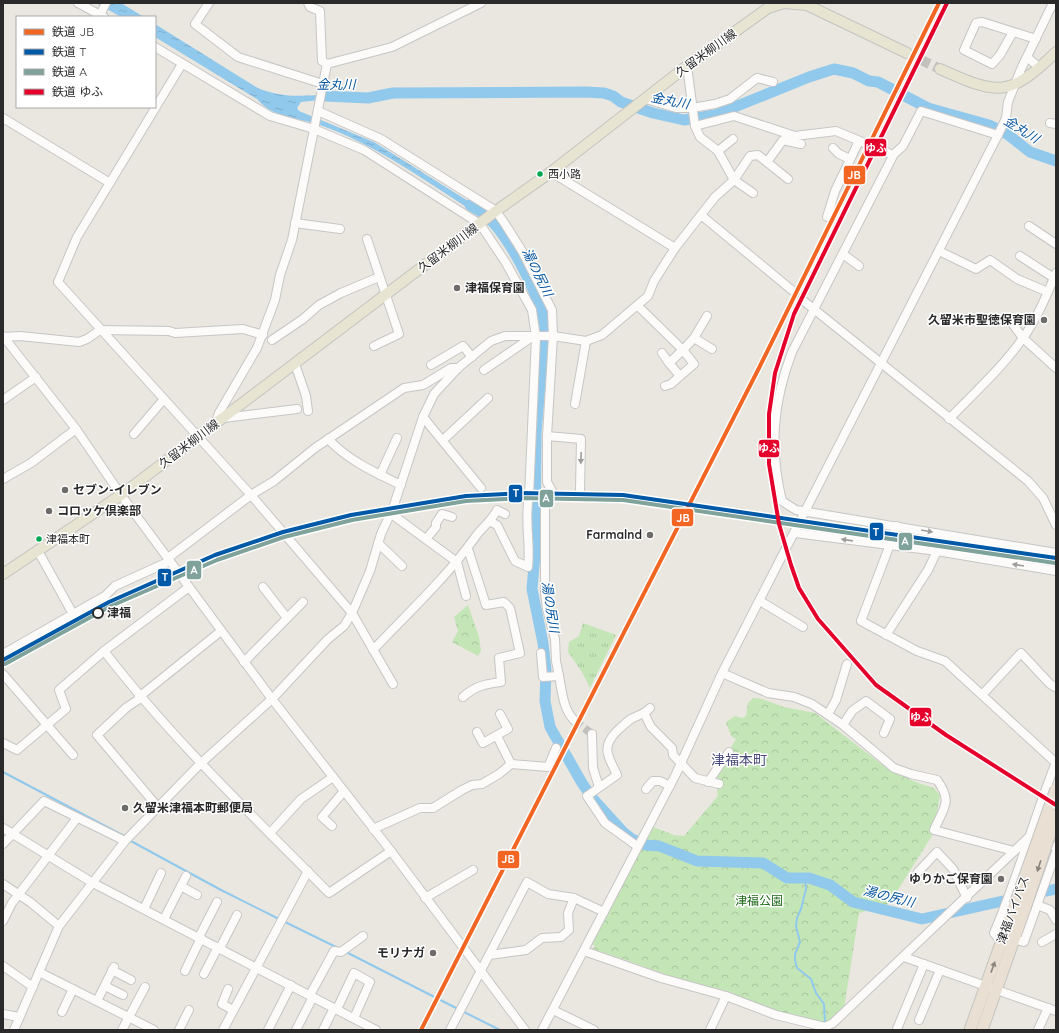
<svg xmlns="http://www.w3.org/2000/svg" width="1059" height="1033" font-family="Quicksand,'Noto Sans JP',sans-serif">
<style>
.grass{fill:url(#grass-tufts)}
.forest{fill:url(#forest-crowns)}
.water{fill:url(#water-ripples)}
.lines{fill:none;stroke-linecap:round;stroke-linejoin:round}
.stream{stroke:#91c9ed;stroke-width:2}
.river{stroke:#91c9ed;stroke-width:11}
.minor-tunnel{stroke:#c3c1bc;stroke-width:8;stroke-dasharray:8 4;stroke-linecap:butt}
.major-tunnel{stroke:#c3c1bc;stroke-width:10;stroke-dasharray:10 5;stroke-linecap:butt}
.minor-casing{stroke:#c6c6c6;stroke-width:10}
.major-casing{stroke:#c4c4c1;stroke-width:12}
.highway-casing{stroke:#c4c4c1;stroke-width:13}
.minor{stroke:#fcfbfa;stroke-width:8}
.major{stroke:#e7e4d2;stroke-width:10}
.highway{stroke:#e9dfd3;stroke-width:11}
.highway-bridge-casing{stroke:#c4c4c1;stroke-width:13;stroke-linecap:butt}
.highway-bridge{stroke:#e9dfd3;stroke-width:11}
.rail-1-casing{stroke:#fff;stroke-width:7}
.rail-2-casing{stroke:#fff;stroke-width:7}
.rail-3-casing{stroke:#fff;stroke-width:7}
.rail-4-casing{stroke:#fff;stroke-width:7}
.rail-1{stroke:#f26522;stroke-width:4}
.rail-2{stroke:#0059a6;stroke-width:4}
.rail-3{stroke:#7fa29b;stroke-width:4}
.rail-4{stroke:#e4002b;stroke-width:4}
.oneway{fill:#9e9d9c}
.oneway2{fill:#8a847e}
.bus-dot{fill:#00a651;stroke:#fff;stroke-width:1.5}
.poi-dot{fill:#6d6c6a;stroke:#fff;stroke-width:1.5}
.stop-dot{fill:#fff;stroke:#2a2a2a;stroke-width:2}
.labels{text-anchor:middle;stroke-width:3;stroke-linejoin:round;paint-order:stroke}
.bus-label{font-size:11px;fill:#2a2a2a;stroke:#fff;text-anchor:start}
.street-label{font-size:12px;fill:#2a2a2a;stroke:#fff}
.poi-label{font-size:12px;font-weight:bold;fill:#2a2a2a;stroke:#fff;text-anchor:start}
.stop-label{font-size:12px;font-weight:bold;fill:#2a2a2a;stroke:#fff;text-anchor:start}
.park-label{font-size:12px;fill:#1d6a17;stroke:#fff}
.water-label{font-size:13px;font-style:italic;fill:#0957a0;stroke:#fff}
.quarter-label{font-size:14px;fill:#494b7d;stroke:#fff}
.line-badge{stroke:#fff;stroke-width:1.5}
.badge-label{font-size:11px;text-anchor:middle;font-weight:bold;fill:#fff}
</style>
<defs>
<pattern id="grass-tufts" width="24" height="20" patternUnits="userSpaceOnUse"><rect width="24" height="20" fill="#c4e6b7"/><path d="M3 7l-1-3M5 7V3M7 7l1-3M15 17l-1-3M17 17v-4M19 17l1-3" fill="none" stroke="#a9c59e"/></pattern>
<pattern id="forest-crowns" width="20" height="18" patternUnits="userSpaceOnUse"><rect width="20" height="18" fill="#c4e6b7"/><path d="M2 6a3 3 0 1 1 6 0M12 15a3 3 0 1 1 6 0" fill="none" stroke="#a9c59e"/></pattern>
<pattern id="water-ripples" width="26" height="14" patternUnits="userSpaceOnUse"><rect width="26" height="14" fill="#91c9ed"/><path d="M2 4q2-2 4 0t4 0M15 11q2-2 4 0t4 0" fill="none" stroke="#7dadcb"/></pattern>
</defs>
<rect width="100%" height="100%" fill="#e9e7e0"/>
<polygon class="grass" points="583,623 616,635 590,688 582,672 568,652 569,642 579,636"/>
<g class="forest">
<polygon points="468,605 479,637 481,651 478,656 452,642 458,631 454,617"/>
<path d="M753 698 762 699 784 707 815 713 889 770 918 783 934 788 940 795 933 834 889 904 859 913 843 1015 827 1024C811 1021 795 1018 779 1013 716 996 656 969 593 949L595 946 592 944 653 827 674 835 684 836 718 796 715 775 736 739 731 736 726 722 735 716 742 718 746 716 748 703Z"/>
</g>
<g class="water">
<polygon points="96,3 121,3 144,17 121,17"/>
<path d="M155 24 256 87C283 100 309 95 339 94V98L301 102 297 108 299 111 374 142 484 211 479 215C428 183 377 145 320 125 297 117 274 119 257 99L155 37Z"/>
</g>
<g class="lines">
<g class="stream">
<polyline points="3,772 126,837"/>
<polyline points="129,840 221,890 279,919"/>
<polyline points="805,877 806,889 801,909 797,918 796,926 800,942 795,954 795,960 797,968 811,979 816,993 824,1004 825,1024"/>
<polyline points="283,921 338,948"/>
<polyline points="346,952 458,1009"/>
<polyline points="462,1011 500,1030"/>
</g>
<g class="river">
<polyline points="325,96 368,98 393,93 585,92 604,93 613,96 621,102 653,113 684,120 715,115 809,77 834,69 853,73 869,81 878,82 928,108 989,125 1007,134 1030,152 1056,161"/>
<path d="M470 205C474 208 479 210 483 213 508 232 540 296 545 327L536 433 535 554 532 589 543 643 546 670 545 701 550 727 582 783 593 799 623 832 632 839 646 845 659 846 697 861 763 863 787 878H809L830 885 853 902 922 919 1003 901"/>
<polyline points="1047,891 1056,889"/>
</g>
<g class="minor-tunnel">
<polyline points="793,291 805,302"/>
<polyline points="575,721 592,734"/>
</g>
<polyline class="major-tunnel" points="907,53 940,69"/>
<g class="minor-casing">
<g id="minor">
<polyline points="78,3 104,17"/>
<polyline points="209,3 195,24 238,57 323,84"/>
<polyline points="308,3 310,7 320,11 322,61 327,64 392,47 481,3"/>
<polyline points="100,15 106,3"/>
<polyline points="1013,32 1000,55 992,64 964,50 976,23 982,22 1036,39"/>
<path d="M155 47 270 116 314 129 364 150 480 224 506 263 532 310 536 337 529 497C524 520 531 544 528 567L515 561 497 525 491 522"/>
<polyline points="1027,57 1040,68"/>
<polyline points="182,64 77,237 58,282 251,495 352,613 393,684"/>
<polyline points="646,99 676,108 692,108 715,104 730,99 757,78 773,82"/>
<polyline points="318,111 381,139 496,211 505,224 522,251 552,310 553,336 547,436 547,482 552,491 545,508 545,592 547,609 555,639 556,661 559,676"/>
<polyline points="3,118 110,183"/>
<polyline points="1050,123 1056,124"/>
<polyline points="695,126 734,116 795,136 836,131 893,155"/>
<path d="M998 135 921 111 903 146 894 154 792 352C773 402 769 448 782 501L796 510 1056 553"/>
<polyline points="833,148 839,154 850,159"/>
<polyline points="718,151 733,139"/>
<polyline points="767,162 783,140 801,144"/>
<polyline points="551,172 675,248"/>
<polyline points="753,193 734,180 750,156 758,155 788,179"/>
<polyline points="701,215 793,291"/>
<polyline points="827,217 835,191 859,141"/>
<polyline points="295,223 340,229"/>
<polyline points="1029,226 1056,244"/>
<polyline points="367,239 399,334 374,346"/>
<polyline points="939,251 976,269 990,260 1017,279 1048,292"/>
<polyline points="843,254 859,266"/>
<polyline points="1020,256 1054,278"/>
<polyline points="805,302 1028,481 1043,498 1056,525"/>
<polyline points="638,306 683,350 694,338 707,316"/>
<polyline points="1009,319 1023,338 1056,368"/>
<polyline points="3,336 76,429 121,495 272,699 391,851 525,1030"/>
<polyline points="3,337 20,336 79,342 87,339 100,330 169,331 175,333 243,329 263,335"/>
<polyline points="694,338 712,349"/>
<polyline points="272,340 303,319 319,305 341,293 379,277"/>
<polyline points="662,353 669,363 683,350 694,364 671,384 665,386"/>
<polyline points="669,363 680,376"/>
<polyline points="295,364 306,396 308,411"/>
<polyline points="431,365 463,346 472,357"/>
<polyline points="484,370 532,337"/>
<polyline points="3,400 36,377"/>
<polyline points="575,404 586,341"/>
<polyline points="423,417 481,488"/>
<polyline points="224,418 297,409"/>
<path d="M949 419C974 393 1002 368 1023 338 1037 319 1047 294 1056 273"/>
<polyline points="215,425 219,413 257,348 275,300 280,275 292,240 327,64"/>
<polyline points="134,434 164,399"/>
<polyline points="547,436 581,439 580,490"/>
<path d="M328 439C349 461 374 472 401 485"/>
<polyline points="443,440 488,398"/>
<polyline points="380,475 397,438"/>
<polyline points="3,479 31,463 76,429"/>
<polyline points="390,513 457,562 466,596"/>
<polyline points="897,526 861,621 917,651 945,661 1056,763"/>
<polyline points="795,533 937,551 1056,571"/>
<polyline points="426,539 436,527 436,523 442,514 452,517"/>
<polyline points="378,543 402,566"/>
<polyline points="38,551 73,614 105,596 115,586 170,561"/>
<polyline points="168,558 251,495 274,481 315,448 404,388 423,385 451,368 458,368"/>
<polyline points="263,587 287,618"/>
<polyline points="760,601 803,627"/>
<polyline points="886,635 928,570 937,551"/>
<path d="M373 650C408 613 447 577 476 536 483 526 491 522 497 510L505 514"/>
<path d="M104 651C172 739 251 814 329 893L391 851"/>
<path d="M541 653 543 677 559 676C562 691 563 710 575 721"/>
<polyline points="3,654 73,614"/>
<polyline points="244,662 303,602"/>
<path d="M722 673 768 693 794 697 812 704 843 725 894 768 911 774 937 780C953 802 944 807 934 830L1014 851"/>
<polyline points="3,674 73,755"/>
<polyline points="982,695 1021,653 1050,684 1055,687 1056,686"/>
<polyline points="139,697 221,631"/>
<path d="M463 697C475 686 485 684 501 682L499 658 520 653 510 608 504 602 486 605 468 549"/>
<polyline points="141,698 127,707 97,735 157,806"/>
<polyline points="644,713 651,727 672,748 673,755 695,778 719,784"/>
<polyline points="828,714 836,700 847,664"/>
<polyline points="843,725 852,711 866,701 890,719 884,733"/>
<polyline points="477,732 483,743 508,729 500,714"/>
<polyline points="592,734 593,768 599,787"/>
<polyline points="3,743 17,750 66,709 59,690 104,651 189,587"/>
<polyline points="511,764 548,767 556,748"/>
<polyline points="708,782 729,752"/>
<polyline points="646,789 653,781 660,781 670,786"/>
<polyline points="332,826 322,817 344,791"/>
<polyline points="3,828 93,883 376,1030"/>
<polyline points="373,829 420,808 433,808 462,790 472,785 482,784 499,774 511,764 497,736"/>
<polyline points="270,833 301,799 333,777"/>
<polyline points="3,844 44,801 125,841"/>
<path d="M637 846 605 823 587 796 617 775C609 757 600 748 617 731 622 727 626 722 631 719 638 715 645 714 650 708"/>
<polyline points="918,872 937,852 953,869 967,898"/>
<polyline points="3,884 30,902 59,926"/>
<polyline points="181,886 197,895"/>
<polyline points="425,898 473,870"/>
<polyline points="1037,905 1050,910 1056,920"/>
<polyline points="144,909 161,873"/>
<polyline points="164,919 186,876"/>
<polyline points="3,921 12,903 77,818"/>
<polyline points="199,937 217,902"/>
<polyline points="1014,939 1024,942 1056,852"/>
<path d="M1001 942 994 933C1018 877 1034 818 1056 762"/>
<polyline points="1042,942 1056,934"/>
<polyline points="220,948 237,915"/>
<polyline points="584,951 661,978 726,996 776,1015 825,1027 833,1023 1028,838 1030,837 1056,847"/>
<polyline points="489,955 527,882 548,894 574,898 604,912"/>
<polyline points="904,957 1056,1011"/>
<polyline points="3,966 33,987"/>
<polyline points="112,970 131,980"/>
<polyline points="185,971 201,938"/>
<polyline points="39,972 154,1030"/>
<polyline points="204,974 218,947"/>
<polyline points="105,986 123,995"/>
<polyline points="228,989 222,1004 233,1010"/>
<polyline points="310,995 334,951 341,952 363,936"/>
<polyline points="97,1001 114,967"/>
<polyline points="337,1009 354,973 370,982 354,1018"/>
<polyline points="553,1010 594,1030"/>
<polyline points="62,1012 73,989"/>
<polyline points="3,1014 19,1017"/>
<polyline points="919,1020 940,970"/>
<polyline points="897,1029 924,964"/>
<polyline points="14,1030 59,926 125,841 200,764 272,699 328,639 344,626 352,613 370,571 381,534 393,508 423,417 434,394 458,368 491,341 505,336 553,336 586,341 602,335 648,296 654,281 675,248 715,197 734,180 718,151 700,137 695,126 687,66"/>
<polyline points="122,1030 145,987"/>
<polyline points="179,1030 189,1010"/>
<polyline points="223,1030 308,871"/>
<polyline points="268,1030 291,985"/>
<polyline points="296,1030 313,997"/>
<polyline points="323,1030 334,1008"/>
<polyline points="450,1030 489,955 526,950 542,938 561,937 569,930 568,913 574,898"/>
<polyline points="542,1030 676,774 722,673 998,135 1006,118 1008,102 1021,69 1053,3"/>
<polyline points="710,1030 726,996"/>
<polyline points="1038,1030 1048,1008"/>
</g>
</g>
<g class="major-casing">
<g id="major">
<path d="M940 69C998 95 1009 98 1056 52"/>
<polyline points="3,574 121,495 496,211 551,172 687,66 768,8 784,3 807,5 907,53"/>
</g>
</g>
<g class="highway-casing">
<g id="highway">
<polyline points="970,1030 1015,904"/>
<polyline points="982,1030 1025,908"/>
</g>
</g>
<use href="#minor" class="minor"/>
<use href="#major" class="major"/>
<use href="#highway" class="highway"/>
<g class="highway-bridge-casing">
<g id="highway-bridge">
<polyline points="1015,904 1056,789"/>
<polyline points="1025,908 1056,816"/>
</g>
</g>
<use href="#highway-bridge" class="highway-bridge"/>
<g class="rail-1-casing">
<polyline id="rail-1" points="421,1030 759,368 939,3"/>
</g>
<g class="rail-2-casing">
<polyline id="rail-2" points="3,660 109,602 215,555 283,532 351,515 466,496 522,493 623,495 1056,558"/>
</g>
<g class="rail-3-casing">
<polyline id="rail-3" points="5,664 111,606 217,560 284,537 352,520 466,501 522,498 623,500 1055,563"/>
</g>
<g class="rail-4-casing">
<polyline id="rail-4" points="947,3 794,314 775,373 769,414 769,464 779,524 791,565 799,588 818,619 876,685 946,735 1056,805"/>
</g>
<use href="#rail-1" class="rail-1"/>
<use href="#rail-2" class="rail-2"/>
<use href="#rail-3" class="rail-3"/>
<use href="#rail-4" class="rail-4"/>
</g>
<defs><path id="oneway-solid" d="M-6-.8H1V-3.2L6.5 0L1 3.2V.8H-6Z"/></defs>
<g class="oneway">
<use href="#oneway-solid" transform="translate(581 458) rotate(92)"/>
<use href="#oneway-solid" transform="translate(927 531) rotate(10)"/>
<use href="#oneway-solid" transform="translate(847 540) rotate(-172)"/>
<use href="#oneway-solid" transform="translate(1018 565) rotate(-171)"/>
</g>
<g class="oneway2">
<use href="#oneway-solid" transform="translate(1039 866) rotate(108)"/>
<use href="#oneway-solid" transform="translate(993 967) rotate(-70)"/>
</g>
<g class="bus-dot">
<circle cx="540" cy="174" r="3.5"/>
<circle cx="39" cy="539" r="3.5"/>
</g>
<g class="poi-dot">
<circle cx="457" cy="288" r="4"/>
<circle cx="1044" cy="320" r="4"/>
<circle cx="65" cy="490" r="4"/>
<circle cx="49" cy="511" r="4"/>
<circle cx="650" cy="535" r="4"/>
<circle cx="125" cy="808" r="4"/>
<circle cx="1001" cy="879" r="4"/>
<circle cx="433" cy="953" r="4"/>
</g>
<circle class="stop-dot" cx="98" cy="613" r="5"/>
<g class="labels">
<g class="bus-label">
<text x="548" y="178">西小路</text>
<text x="46" y="543">津福本町</text>
</g>
<g class="street-label">
<text transform="translate(706 53) rotate(-36)" y="4">久留米柳川線</text>
<text transform="translate(448 248) rotate(-37)" y="4">久留米柳川線</text>
<text transform="translate(189 444) rotate(-37)" y="4">久留米柳川線</text>
<text transform="translate(1013 910) rotate(-70)" y="4">津福バイパス</text>
</g>
<g class="poi-label">
<text x="465" y="292">津福保育園</text>
<text x="1036" y="324" text-anchor="end">久留米市聖徳保育園</text>
<text x="73" y="494">セブン-イレブン</text>
<text x="57" y="515">コロッケ倶楽部</text>
<text x="642" y="539" text-anchor="end">Farmalnd</text>
<text x="133" y="812">久留米津福本町郵便局</text>
<text x="993" y="883" text-anchor="end">ゆりかご保育園</text>
<text x="425" y="957" text-anchor="end">モリナガ</text>
</g>
<g class="stop-label">
<text x="107" y="617">津福</text>
</g>
<g class="park-label">
<text x="759" y="905">津福公園</text>
</g>
<g class="water-label">
<text x="336" y="89">金丸川</text>
<text transform="translate(670 100) rotate(11)" y="5">金丸川</text>
<text transform="translate(1022 129) rotate(32)" y="5">金丸川</text>
<text transform="translate(538 272) rotate(64)" y="5">湯の尻川</text>
<text transform="translate(551 607) rotate(81)" y="5">湯の尻川</text>
<text transform="translate(889 896) rotate(14)" y="5">湯の尻川</text>
</g>
<g class="quarter-label">
<text x="739" y="765">津福本町</text>
</g>
</g>
<g class="line-badge">
<rect x="864" y="138" width="23" height="19" rx="4" fill="#e4002b"/>
<rect x="843" y="165" width="23" height="20" rx="4" fill="#f26522"/>
<rect x="758" y="439" width="22" height="19" rx="4" fill="#e4002b"/>
<rect x="508" y="484" width="15" height="19" rx="4" fill="#0059a6"/>
<rect x="539" y="489" width="15" height="19" rx="4" fill="#7fa29b"/>
<rect x="671" y="508" width="23" height="19" rx="4" fill="#f26522"/>
<rect x="869" y="522" width="15" height="19" rx="4" fill="#0059a6"/>
<rect x="898" y="532" width="15" height="19" rx="4" fill="#7fa29b"/>
<rect x="186" y="560" width="16" height="20" rx="4" fill="#7fa29b"/>
<rect x="157" y="568" width="15" height="19" rx="4" fill="#0059a6"/>
<rect x="909" y="707" width="23" height="20" rx="4" fill="#e4002b"/>
<rect x="497" y="850" width="23" height="19" rx="4" fill="#f26522"/>
</g>
<g class="badge-label">
<text x="876" y="152">ゆふ</text>
<text x="854" y="179">JB</text>
<text x="769" y="452">ゆふ</text>
<text x="516" y="497">T</text>
<text x="546" y="502">A</text>
<text x="683" y="522">JB</text>
<text x="876" y="536">T</text>
<text x="905" y="545">A</text>
<text x="194" y="574">A</text>
<text x="165" y="581">T</text>
<text x="921" y="721">ゆふ</text>
<text x="508" y="863">JB</text>
</g>
<rect width="1059" height="1033" fill="none" stroke="#2a2a2a" stroke-width="8"/>
<rect x="16" y="16" width="140" height="92" fill="#ffffff" stroke="#aaaaaa"/>
<rect x="24" y="29" width="20" height="6" fill="#f26522" stroke="#aaaaaa"/>
<text x="52" y="36" font-size="12" fill="#2a2a2a">鉄道 JB</text>
<rect x="24" y="49" width="20" height="6" fill="#0059a6" stroke="#aaaaaa"/>
<text x="52" y="56" font-size="12" fill="#2a2a2a">鉄道 T</text>
<rect x="24" y="69" width="20" height="6" fill="#7fa29b" stroke="#aaaaaa"/>
<text x="52" y="76" font-size="12" fill="#2a2a2a">鉄道 A</text>
<rect x="24" y="89" width="20" height="6" fill="#e4002b" stroke="#aaaaaa"/>
<text x="52" y="96" font-size="12" fill="#2a2a2a">鉄道 ゆふ</text>
</svg>
